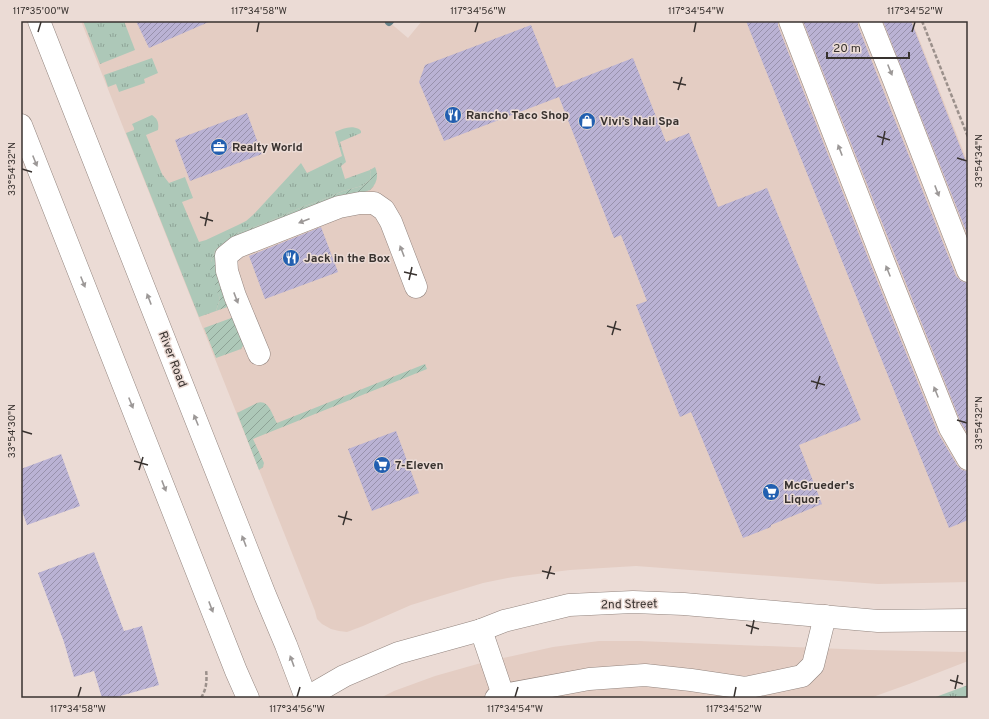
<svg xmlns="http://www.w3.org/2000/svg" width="989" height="719" font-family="Overpass,sans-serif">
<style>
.commercial{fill:#e4cdc3}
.grass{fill:url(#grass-tufts)}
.garden{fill:url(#garden-furrows)}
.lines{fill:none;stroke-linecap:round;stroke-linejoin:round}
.stream{stroke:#68848b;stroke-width:8}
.building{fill:url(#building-hatch)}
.minor-casing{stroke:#93857f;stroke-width:23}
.major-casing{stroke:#93857f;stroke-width:23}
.path{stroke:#9b908b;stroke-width:2.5;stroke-dasharray:4 2;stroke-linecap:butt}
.minor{stroke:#fff;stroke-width:22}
.major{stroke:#fff;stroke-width:22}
.oneway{fill:#9c9897}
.ticks{fill:none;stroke:#38322f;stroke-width:1.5}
.labels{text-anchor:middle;stroke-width:3;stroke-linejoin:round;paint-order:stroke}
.poi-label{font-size:12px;font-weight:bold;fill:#38322f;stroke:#ebdbd5;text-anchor:start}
.street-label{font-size:12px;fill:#38322f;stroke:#ebdbd5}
.neatline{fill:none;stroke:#38322f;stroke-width:1.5}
.ticks-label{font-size:10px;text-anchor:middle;fill:#38322f}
</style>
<defs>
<pattern id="grass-tufts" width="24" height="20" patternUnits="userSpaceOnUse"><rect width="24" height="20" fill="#adc8b8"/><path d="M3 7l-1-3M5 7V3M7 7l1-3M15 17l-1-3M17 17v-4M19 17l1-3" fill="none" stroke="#8ea396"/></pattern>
<pattern id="garden-furrows" width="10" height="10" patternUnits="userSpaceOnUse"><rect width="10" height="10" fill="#adc8b8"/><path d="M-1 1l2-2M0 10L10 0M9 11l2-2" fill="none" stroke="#8ea396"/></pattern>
<pattern id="building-hatch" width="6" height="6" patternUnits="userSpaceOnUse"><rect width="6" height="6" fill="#bab2d4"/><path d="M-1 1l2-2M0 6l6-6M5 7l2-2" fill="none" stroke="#9891ac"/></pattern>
</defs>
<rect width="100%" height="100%" fill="#ebdbd5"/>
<g class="commercial">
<polygon points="81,21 388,21 408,38 422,21 912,21 968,163 968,582 878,584 636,566 570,570 513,577 483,583 411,605 363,626 347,632 339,631 331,629 322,624 317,619 315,611"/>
<polygon points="599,641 639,641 868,650 963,652 968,651 968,661 909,684 870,698 380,698 394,691 435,676 481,663 553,647"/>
</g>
<g class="grass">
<polygon points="83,21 124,21 135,50 100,64"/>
<polygon points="152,58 158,73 144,79 145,83 119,92 116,84 108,87 104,75"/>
<path d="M152 115C158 119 159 123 158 130L146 135 162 174 169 183 185 177 193 198 182 202 199 242 206 240 238 225 246 221 253 215 301 163 307 173 342 156 335 132C343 129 350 125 359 129L361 131V133L340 142 346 162 341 166 345 179 370 170 371 174 370 180 362 186 343 191 322 200 302 207 265 223 237 233 215 250 211 262 214 280 220 299 216 311 199 317 126 133 134 130V128L132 124Z"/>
<polygon points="968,685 968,698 933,698"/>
</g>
<g class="garden">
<path d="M375 167C379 176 377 183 370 190L310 211 238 241 230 306 216 311 220 299 210 272 211 262 215 250 226 240 237 233 265 223 302 207 322 200 343 191 362 186 370 180 371 174 370 170Z"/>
<polygon points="234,317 244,344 241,349 216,358 204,328"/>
<path d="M425 364 427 369 253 439 264 463 263 467 259 470 237 413 257 403C269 399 272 415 277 423Z"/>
</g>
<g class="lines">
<polyline class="stream" points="389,22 390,21"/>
</g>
<g class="building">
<polygon points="136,21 211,21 149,48"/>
<polygon points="746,21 778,21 778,26 872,268 938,433 957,465 962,470 968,471 968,520 949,528"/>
<polygon points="803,21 858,21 858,26 956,276 961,281 968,283 968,434 961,423 896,258"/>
<polygon points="883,21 911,21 968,167 968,236"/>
<polygon points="531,25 559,95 556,88 633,58 666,142 689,133 718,207 767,188 861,420 799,445 822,504 771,525 771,527 743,538 691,412 680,417 636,305 647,301 621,235 614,238 559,97 444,141 419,82 425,65"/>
<polygon points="247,113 262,154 190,181 175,140"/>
<polygon points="321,227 338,272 265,299 249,256"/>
<polygon points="396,431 419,493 372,511 348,449"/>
<polygon points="61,454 80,506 27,525 21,508 21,469"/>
<polygon points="94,552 124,631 142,626 159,685 113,698 102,698 94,671 74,677 64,642 38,573"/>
</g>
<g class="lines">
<g class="minor-casing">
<g id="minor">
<polyline points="790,21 884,263 950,428 968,459"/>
<polyline points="870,21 893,78 968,271"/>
<polyline points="259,354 235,296 227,271 226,256 237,247 339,207 360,203 374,203 384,210 391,222 416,287"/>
<polyline points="481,630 503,695"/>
<polyline points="306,698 344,676 398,653 481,630 504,621 569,605 633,602 684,604 878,621 968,620"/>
<polyline points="496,698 503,695 589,679 645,675 691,680 745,688 802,676 813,665 825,616"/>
</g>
</g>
<g class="major-casing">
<g id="major">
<polyline points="39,21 265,595 286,645 306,698"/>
<polyline points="21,125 236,671 248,698"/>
</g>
</g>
<g class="path">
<polyline points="922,21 968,137"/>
<path d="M201 698C207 688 207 680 206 669"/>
</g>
<use href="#minor" class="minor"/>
<use href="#major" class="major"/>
</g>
<defs><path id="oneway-solid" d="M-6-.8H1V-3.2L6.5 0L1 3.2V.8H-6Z"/></defs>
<g class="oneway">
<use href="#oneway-solid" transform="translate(890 70) rotate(68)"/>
<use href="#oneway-solid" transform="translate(840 150) rotate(-111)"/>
<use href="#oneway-solid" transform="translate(35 161) rotate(68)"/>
<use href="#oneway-solid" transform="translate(937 191) rotate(69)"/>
<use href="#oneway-solid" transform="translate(304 221) rotate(159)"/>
<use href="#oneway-solid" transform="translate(402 251) rotate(-111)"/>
<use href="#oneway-solid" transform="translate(888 271) rotate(-112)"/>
<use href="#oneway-solid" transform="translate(83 282) rotate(68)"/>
<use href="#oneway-solid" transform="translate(236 298) rotate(69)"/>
<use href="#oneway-solid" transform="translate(149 299) rotate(-111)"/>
<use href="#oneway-solid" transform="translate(936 392) rotate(-112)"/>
<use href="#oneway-solid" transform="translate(131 403) rotate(68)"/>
<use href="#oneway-solid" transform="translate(196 420) rotate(-112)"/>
<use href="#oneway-solid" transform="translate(164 486) rotate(69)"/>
<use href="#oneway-solid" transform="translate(244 541) rotate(-111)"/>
<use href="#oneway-solid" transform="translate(211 607) rotate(69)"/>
<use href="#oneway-solid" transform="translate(292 661) rotate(-110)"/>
</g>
<path class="ticks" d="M38 32 41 22M257 32 259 22M475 32 478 22M694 32 696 22M912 32 915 22M673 82 686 85M678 90 682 77M877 136 890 140M882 145 885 131M957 158 967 161M22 169 32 172M200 217 213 221M205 226 208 212M404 272 417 275M409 280 412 267M607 326 621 330M612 335 616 321M811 381 825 385M816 389 820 376M957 420 967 423M22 431 32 434M134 461 148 465M139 470 143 457M338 516 352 520M343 525 347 511M542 571 555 574M547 579 551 566M746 625 759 629M751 634 754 620M950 680 963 684M955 689 958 675M78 697 81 687M297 697 300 687M515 697 518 687M734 697 736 687"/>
<defs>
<g id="restaurant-disc" transform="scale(0.9)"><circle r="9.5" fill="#225fb0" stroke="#ebdbd5"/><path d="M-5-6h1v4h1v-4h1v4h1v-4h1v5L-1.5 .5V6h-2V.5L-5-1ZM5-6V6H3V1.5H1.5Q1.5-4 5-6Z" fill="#fff"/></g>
<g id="shop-disc" transform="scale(0.9)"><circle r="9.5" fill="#225fb0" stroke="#ebdbd5"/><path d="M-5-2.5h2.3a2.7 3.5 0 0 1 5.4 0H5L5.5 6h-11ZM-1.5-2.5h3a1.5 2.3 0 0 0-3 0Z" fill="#fff"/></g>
<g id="office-disc" transform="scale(0.9)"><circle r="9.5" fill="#225fb0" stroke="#ebdbd5"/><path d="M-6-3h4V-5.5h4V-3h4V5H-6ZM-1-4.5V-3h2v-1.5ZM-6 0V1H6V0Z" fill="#fff"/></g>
<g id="supermarket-disc" transform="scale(0.9)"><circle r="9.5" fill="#225fb0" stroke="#ebdbd5"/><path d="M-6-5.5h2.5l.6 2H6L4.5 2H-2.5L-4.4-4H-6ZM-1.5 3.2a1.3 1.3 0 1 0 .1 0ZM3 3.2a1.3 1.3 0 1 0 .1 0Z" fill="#fff"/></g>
</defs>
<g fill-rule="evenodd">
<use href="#restaurant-disc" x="453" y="115"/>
<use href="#shop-disc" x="587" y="121"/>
<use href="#office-disc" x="219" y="147"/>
<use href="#restaurant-disc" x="291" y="258"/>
<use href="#supermarket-disc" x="382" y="465"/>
<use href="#supermarket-disc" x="771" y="492"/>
</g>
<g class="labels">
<g class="poi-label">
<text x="466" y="119">Rancho Taco Shop</text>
<text x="600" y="125">Vivi’s Nail Spa</text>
<text x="232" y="151">Realty World</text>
<text x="304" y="262">Jack in the Box</text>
<text x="395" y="469">7-Eleven</text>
<text x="784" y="489">McGrueder's<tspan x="784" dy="14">Liquor</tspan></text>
</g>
<g class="street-label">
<text transform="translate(173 359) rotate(69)" y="4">River Road</text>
<text transform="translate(629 604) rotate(-1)" y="4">2nd Street</text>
</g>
</g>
<rect width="989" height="719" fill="none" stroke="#ebdbd5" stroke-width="44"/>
<path d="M827 52v6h82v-6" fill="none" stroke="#38322f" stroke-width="2"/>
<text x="833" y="52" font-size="12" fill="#38322f" stroke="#ebdbd5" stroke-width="3" paint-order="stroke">20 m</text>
<rect x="22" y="22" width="945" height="675" class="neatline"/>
<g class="ticks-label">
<text x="41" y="14">117°35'00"W</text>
<text x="259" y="14">117°34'58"W</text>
<text x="478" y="14">117°34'56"W</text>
<text x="696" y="14">117°34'54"W</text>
<text x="915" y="14">117°34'52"W</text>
<text transform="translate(978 161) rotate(-90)" y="4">33°54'34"N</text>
<text transform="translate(11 169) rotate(-90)" y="4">33°54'32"N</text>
<text transform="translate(978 423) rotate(-90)" y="4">33°54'32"N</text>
<text transform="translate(11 431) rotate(-90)" y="4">33°54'30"N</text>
<text x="78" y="712">117°34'58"W</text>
<text x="297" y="712">117°34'56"W</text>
<text x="515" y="712">117°34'54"W</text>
<text x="734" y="712">117°34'52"W</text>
</g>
</svg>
